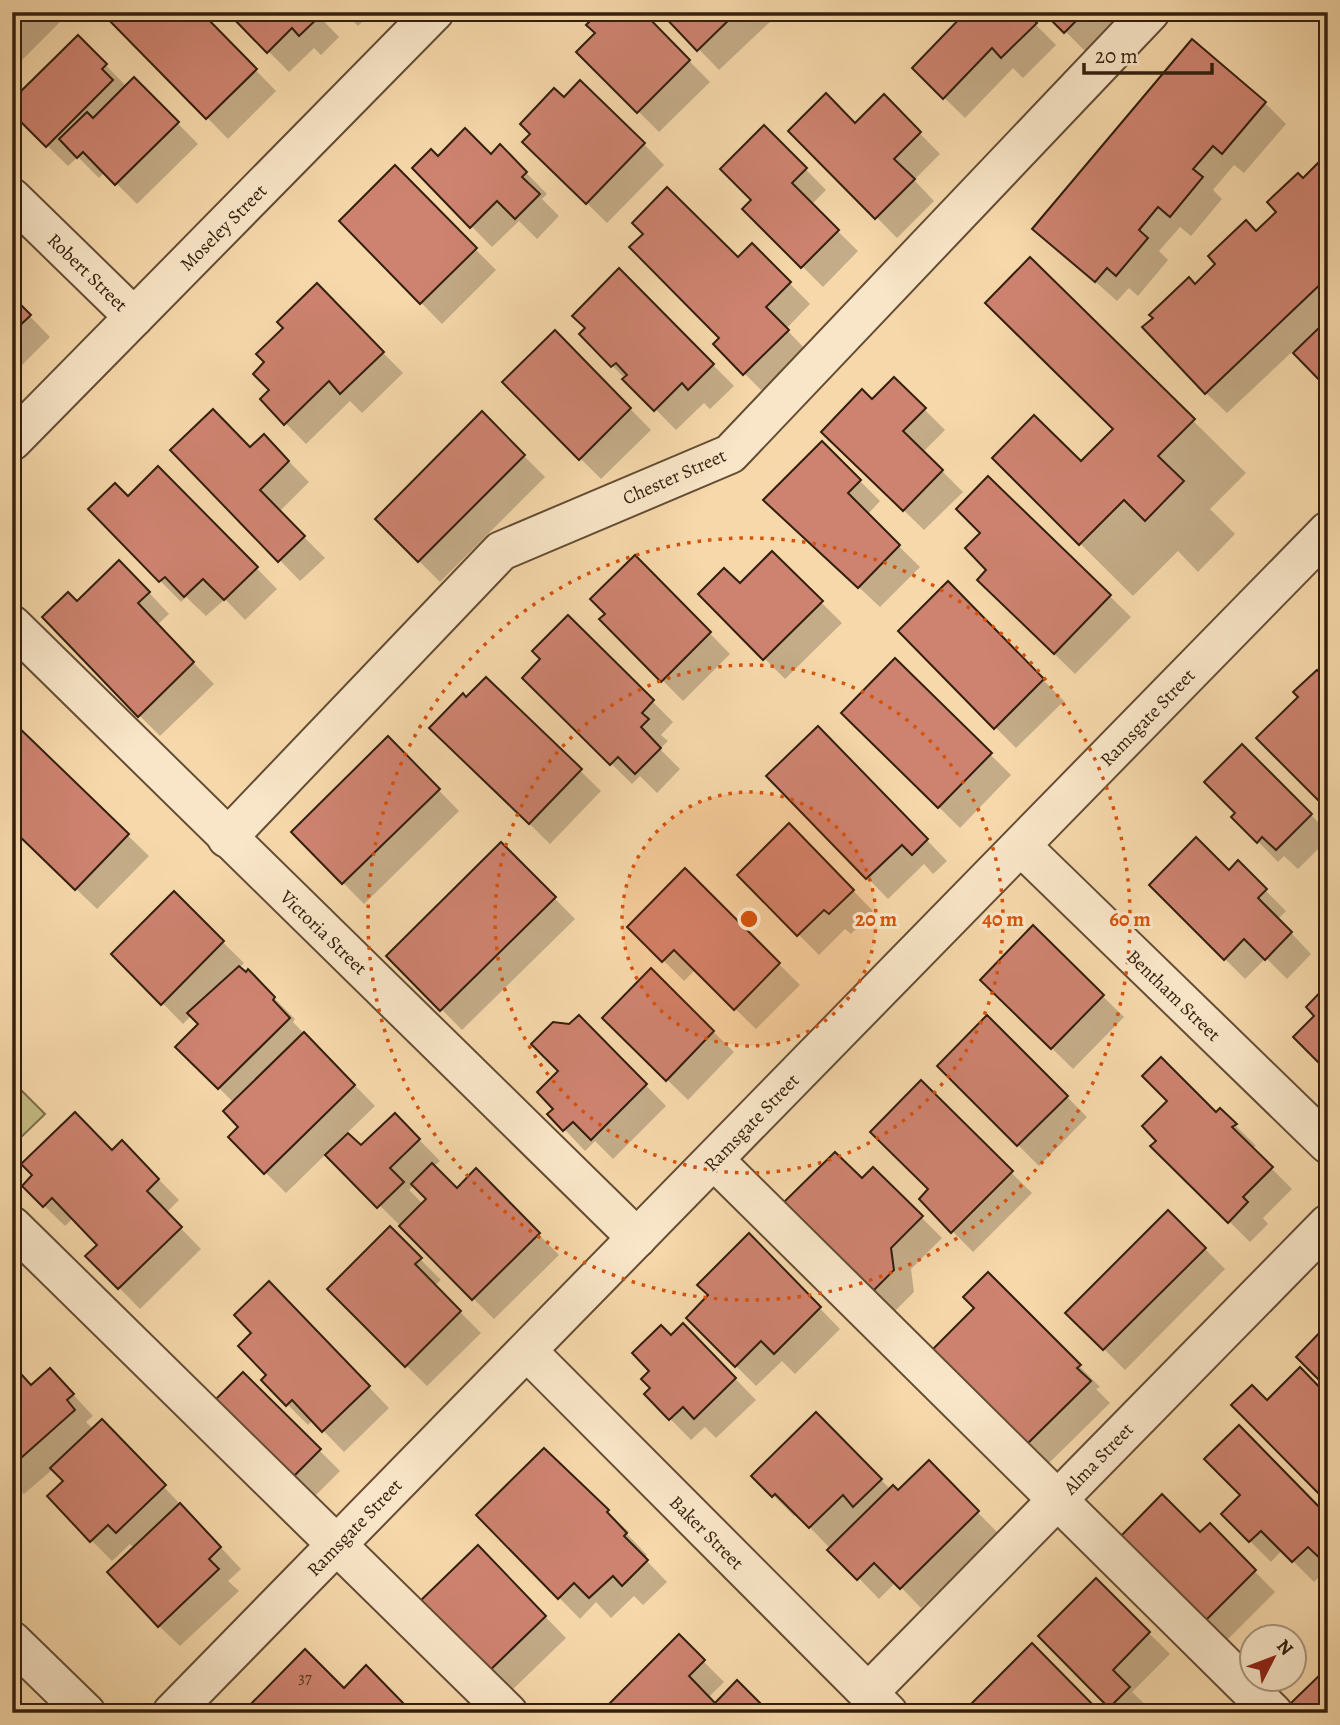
<svg xmlns="http://www.w3.org/2000/svg" width="1340" height="1725" font-family="Alegreya,serif">
<style>
.green{fill:#c4bc83;stroke:#7c6e48;stroke-width:2}
.shadow{fill:#0003;fill-rule:evenodd}
.building{fill:#ce8370;stroke:#331f0e;stroke-width:2}
.lines{fill:none;stroke-linecap:round;stroke-linejoin:round}
.minor-casing{stroke:#644d35;stroke-width:42}
.minor{stroke:#f9e6c8;stroke-width:38}
.ring{fill:none;stroke:#d6530c;stroke-width:3.5;stroke-dasharray:3.5 7}
.labels{text-anchor:middle;stroke-width:6;stroke-linejoin:round;paint-order:stroke}
.number-label{font-size:16px;fill:#5a3826}
.street-label{font-size:19px;fill:#331f0e;stroke:#f9e6c8}
.centre{fill:#d6530c;stroke:#f9e6c8;stroke-width:3.5}
.ring-label{font-size:21px;text-anchor:middle;font-weight:bold;fill:#d6530c;stroke:#f9e6c8;stroke-width:6;stroke-linejoin:round;paint-order:stroke}
</style>
<rect width="100%" height="100%" fill="#f6d8aa"/>
<filter id="stains"><feTurbulence type="fractalNoise" baseFrequency=".00286" numOctaves="4"/><feColorMatrix values="0 0 0 0 .2 0 0 0 0 .09 0 0 0 0 .02 0 0 0 .5 -.17"/></filter>
<radialGradient id="worn" r=".72"><stop offset=".6" stop-color="#630" stop-opacity="0"/><stop offset="1" stop-color="#630" stop-opacity=".3"/></radialGradient>
<polygon class="green" points="12,1081 45,1114 12,1146"/>
<g class="shadow">
<polygon points="12,12 70,12 12,70"/>
<polygon points="104,12 199,12 276,91 228,139"/>
<polygon points="230,12 315,12 339,37 321,55 314,48 289,72"/>
<polygon points="344,12 372,12 358,26"/>
<polygon points="641,12 710,82 659,132 579,52"/>
<polygon points="663,12 767,12 773,19 719,70"/>
<polygon points="1023,12 1056,45 1023,78 1013,68 965,118 914,68"/>
<polygon points="1046,12 1126,12 1086,52"/>
<polygon points="78,37 127,87 134,79 198,144 137,204 105,172 99,178 78,157 68,166 12,111"/>
<polygon points="884,97 940,154 914,180 934,201 897,238 791,131 855,125"/>
<polygon points="564,99 644,144 664,165 607,223 525,142"/>
<polygon points="1265,103 1286,124 1244,173 1234,165 1213,190 1222,199 1191,236 1180,227 1159,251 1168,260 1138,296 1129,288 1117,301 1035,228"/>
<polygon points="764,127 826,190 811,205 858,251 823,287 745,209 754,200"/>
<polygon points="500,146 547,194 542,199 559,216 537,239 519,221 492,247 414,168 438,158 491,156"/>
<polygon points="1328,167 1328,386 1293,351 1227,413 1206,393 1195,286 1279,212 1303,180"/>
<polygon points="395,168 496,270 442,324 341,221"/>
<polygon points="752,245 810,304 786,329 808,352 765,394 715,344 721,338 738,260"/>
<polygon points="1030,260 1246,473 1210,509 1235,534 1198,572 1178,551 1133,596 994,458 1081,464 1115,430"/>
<polygon points="619,271 734,386 710,409 704,403 676,430 581,334"/>
<polygon points="317,286 403,373 362,413 350,401 306,444 262,399 271,390 285,328"/>
<polygon points="12,298 50,337 12,375"/>
<polygon points="555,332 651,430 601,479 504,382"/>
<polygon points="894,379 945,430 923,452 963,492 924,530 844,452 872,401"/>
<polygon points="482,414 545,477 440,582 377,519"/>
<polygon points="264,436 309,482 279,512 325,558 300,581 173,450 251,449"/>
<polygon points="822,443 880,501 867,515 920,567 880,607 787,520"/>
<polygon points="158,468 277,589 245,620 225,599 206,616 186,597 181,602 90,509 128,498"/>
<polygon points="989,478 1131,617 1075,674 979,580 989,570 982,533"/>
<polygon points="772,554 842,623 785,679 700,594 740,586"/>
<polygon points="635,557 730,654 683,701 602,619 608,614"/>
<polygon points="140,583 169,614 157,625 214,684 160,736 139,715 77,603"/>
<polygon points="948,584 1064,701 1016,748 900,631"/>
<polygon points="568,617 673,722 661,735 668,741 660,749 680,769 657,793 640,776 632,784 524,678 543,659"/>
<polygon points="895,660 1011,775 960,828 844,713"/>
<polygon points="486,679 601,791 550,844 452,748 466,699"/>
<polygon points="1328,683 1328,808 1258,738"/>
<polygon points="12,724 149,856 97,909 12,827"/>
<polygon points="388,738 459,811 364,904 293,832"/>
<polygon points="1242,746 1328,832 1328,839 1298,869 1284,856 1278,862 1234,817 1238,813"/>
<polygon points="839,749 947,861 933,874 924,864 888,899 769,776"/>
<polygon points="789,825 873,911 851,934 845,929 819,955 739,875"/>
<polygon points="501,844 575,919 462,1030 389,956"/>
<polygon points="1238,863 1286,911 1278,919 1311,954 1287,979 1266,958 1245,979 1151,885 1229,872"/>
<polygon points="685,871 800,985 756,1029 695,970 684,981 630,927"/>
<path d="M174 894 244 963 239 968 246 975 248 972 295 1019 293 1022 375 1106 346 1134 361 1148 395 1115 440 1161 434 1166 457 1190 476 1171 559 1255 494 1319 327 1153 286 1193 230 1137 240 1127 234 1103 178 1047 200 1024 192 1015 183 1024 114 954ZM414 1185 428 1199 423 1204 409 1190Z"/>
<polygon points="1033,928 1124,1017 1073,1069 982,980"/>
<polygon points="651,971 734,1052 688,1100 604,1018"/>
<polygon points="579,1017 666,1106 613,1159 595,1141 585,1151 550,1114 556,1109 570,1026"/>
<polygon points="987,1017 1087,1117 1039,1166 939,1066"/>
<polygon points="921,1083 1032,1193 973,1252 921,1199 931,1189"/>
<polygon points="1169,1101 1216,1114 1220,1110 1256,1146 1251,1148 1292,1189 1263,1218 1268,1224 1250,1242 1153,1146 1158,1141"/>
<polygon points="122,1142 179,1200 166,1213 201,1249 140,1309 88,1256 99,1245 73,1218 65,1226 24,1186 35,1175 112,1152"/>
<polygon points="873,1169 942,1238 911,1269 914,1292 888,1318 838,1268 862,1181"/>
<polygon points="1168,1212 1225,1269 1125,1370 1068,1313"/>
<polygon points="390,1229 441,1280 434,1286 481,1333 427,1386 329,1289"/>
<polygon points="749,1236 840,1329 795,1374 782,1361 756,1386 688,1318 710,1296"/>
<polygon points="988,1274 1100,1387 1096,1389 1110,1403 1044,1468 930,1354 976,1308"/>
<polygon points="289,1304 389,1408 344,1452 313,1420 308,1425 263,1380 269,1375"/>
<polygon points="12,1309 21,1318 12,1326"/>
<polygon points="683,1325 756,1400 716,1438 705,1427 691,1440 646,1394 652,1389 652,1371 671,1338"/>
<polygon points="12,1365 32,1386 70,1391 93,1416 86,1422 93,1429 102,1421 241,1569 228,1581 239,1591 180,1646 159,1626 134,1548 130,1544 112,1561 91,1540 66,1481 53,1469 24,1494 12,1482"/>
<polygon points="243,1374 340,1471 310,1501 213,1405"/>
<polygon points="816,1414 891,1490 898,1493 929,1463 998,1533 921,1608 896,1582 879,1599 797,1514 794,1516 754,1476"/>
<polygon points="544,1451 629,1532 627,1534 647,1555 644,1558 667,1582 643,1605 634,1596 611,1618 596,1602 580,1619 478,1515"/>
<polygon points="1223,1514 1328,1518 1328,1568 1314,1582 1282,1550 1271,1562"/>
<polygon points="1210,1526 1275,1592 1222,1645 1118,1541 1200,1535"/>
<polygon points="498,1568 566,1638 507,1695 487,1674"/>
<polygon points="1096,1581 1170,1654 1132,1692 1150,1709 1146,1713 1116,1713 1040,1636"/>
<polygon points="679,1637 724,1682 708,1698 715,1705 602,1713"/>
<polygon points="1032,1646 1098,1713 966,1712"/>
<polygon points="366,1668 411,1713 244,1713 344,1691"/>
</g>
<g class="building">
<polygon points="12,12 29,12 12,29"/>
<polygon points="101,12 201,12 257,69 206,119"/>
<polygon points="227,12 317,12 320,16 299,36 292,28 267,53"/>
<polygon points="599,12 643,12 690,60 637,113 576,52 595,33 586,25"/>
<polygon points="660,12 737,12 697,51"/>
<polygon points="966,12 985,12 989,16 992,12 1026,12 1037,23 1001,58 992,48 943,99 912,68"/>
<polygon points="1043,12 1085,12 1064,33"/>
<polygon points="78,35 107,64 102,69 113,80 46,147 12,113 12,100"/>
<polygon points="1192,39 1266,102 1222,154 1213,146 1193,169 1203,177 1170,217 1158,207 1139,230 1148,238 1116,276 1107,268 1095,282 1032,229"/>
<polygon points="134,77 179,122 115,185 83,152 77,158 59,139 87,112 93,118"/>
<polygon points="580,80 645,143 586,204 522,142 530,134 520,124 554,88 564,97"/>
<polygon points="826,93 855,123 884,94 921,132 894,159 915,179 875,219 788,131"/>
<polygon points="764,125 807,168 792,183 839,230 801,268 742,209 751,200 720,169"/>
<polygon points="465,128 491,154 500,144 527,172 522,177 540,194 515,219 497,201 470,228 412,168 431,149 438,156"/>
<polygon points="1322,159 1328,165 1328,277 1205,394 1142,327 1153,318 1149,315 1189,277 1195,284 1215,264 1208,256 1246,220 1256,231 1276,212 1267,202 1298,173 1303,178"/>
<polygon points="395,165 477,248 420,304 339,221"/>
<polygon points="667,187 738,257 752,243 791,282 766,307 789,330 743,375 713,344 719,338 629,247 643,234 632,223"/>
<polygon points="1030,257 1195,419 1158,456 1184,481 1145,521 1124,500 1079,545 992,458 1034,415 1081,461 1113,429 985,303"/>
<polygon points="619,268 714,364 688,390 682,383 654,411 622,379 627,375 616,363 611,367 579,334 585,328 572,316"/>
<polygon points="317,283 384,352 340,394 329,381 284,425 260,399 269,390 253,374 264,362 256,354 283,328 277,322"/>
<polygon points="12,296 31,315 12,333"/>
<polygon points="1328,319 1328,389 1293,353"/>
<polygon points="555,330 631,408 579,460 502,382"/>
<polygon points="894,377 926,408 903,431 943,470 903,511 821,432 862,389 872,399"/>
<polygon points="213,409 250,447 264,434 289,461 260,490 305,536 278,562 170,450"/>
<polygon points="482,411 525,455 418,562 375,519"/>
<polygon points="822,441 861,480 848,493 900,545 858,588 763,500"/>
<polygon points="158,466 258,567 224,600 203,579 184,597 165,577 159,582 88,509 115,483 128,496"/>
<polygon points="988,476 1111,595 1054,654 977,580 986,570 965,548 980,533 956,509"/>
<polygon points="772,551 823,601 763,660 698,594 724,568 740,583"/>
<polygon points="635,555 711,632 661,682 599,619 605,614 590,599"/>
<polygon points="119,560 150,592 138,603 194,662 138,717 42,617 68,592 77,601"/>
<polygon points="948,581 1044,679 994,729 898,631"/>
<polygon points="568,615 654,700 642,713 649,719 641,727 661,748 635,774 618,757 610,765 522,678 540,659 532,651"/>
<polygon points="895,658 992,753 938,808 841,713"/>
<polygon points="1317,670 1328,681 1326,808 1256,738 1298,697 1293,692"/>
<polygon points="486,677 582,769 529,824 429,728 463,693 466,697"/>
<polygon points="12,721 129,834 75,890 12,829"/>
<polygon points="818,726 928,839 912,855 902,845 866,879 766,776"/>
<polygon points="388,736 440,789 342,884 291,832"/>
<polygon points="1242,744 1312,814 1276,850 1262,837 1257,843 1231,817 1235,813 1204,782"/>
<polygon points="789,823 854,890 829,914 824,910 797,936 737,875"/>
<polygon points="1196,837 1229,870 1238,860 1267,889 1258,898 1292,932 1265,960 1244,939 1224,960 1149,885"/>
<polygon points="501,842 556,897 440,1011 386,956"/>
<polygon points="685,868 780,963 734,1010 674,950 662,962 627,927"/>
<polygon points="174,891 224,941 161,1005 111,954"/>
<polygon points="1033,925 1104,995 1051,1049 980,980"/>
<polygon points="239,966 246,972 248,969 275,997 273,1000 290,1018 218,1089 175,1047 198,1024 187,1013"/>
<polygon points="651,968 714,1031 666,1081 602,1018"/>
<polygon points="1328,984 1328,1072 1293,1037 1314,1016 1306,1007"/>
<polygon points="579,1015 647,1084 591,1140 573,1122 563,1131 547,1114 553,1109 537,1092 558,1071 531,1044 553,1022 569,1024"/>
<polygon points="987,1015 1068,1096 1017,1146 937,1066"/>
<polygon points="304,1032 355,1085 264,1174 228,1137 238,1127 223,1111"/>
<polygon points="1161,1057 1216,1112 1220,1108 1237,1124 1232,1127 1273,1167 1243,1197 1248,1202 1228,1223 1150,1146 1156,1141 1142,1126 1167,1101 1142,1076"/>
<polygon points="921,1080 1013,1171 951,1233 919,1199 928,1189 870,1132"/>
<polygon points="75,1112 112,1150 122,1140 159,1179 147,1191 182,1227 118,1289 85,1256 97,1245 52,1198 43,1207 22,1186 32,1175 21,1164"/>
<polygon points="395,1113 420,1139 390,1168 404,1182 377,1208 325,1155 348,1133 361,1145"/>
<polygon points="835,1152 862,1178 873,1167 923,1216 891,1248 894,1270 866,1298 783,1203"/>
<polygon points="432,1163 457,1188 476,1168 540,1233 472,1300 399,1226 426,1199 411,1184"/>
<polygon points="1168,1210 1206,1248 1103,1350 1065,1313"/>
<polygon points="390,1226 422,1258 415,1264 461,1311 405,1367 327,1289"/>
<polygon points="749,1233 821,1307 774,1354 761,1341 735,1367 686,1318 708,1295 697,1285"/>
<polygon points="988,1272 1081,1365 1077,1368 1091,1381 1022,1449 928,1354 974,1308 963,1297"/>
<polygon points="269,1281 370,1386 322,1432 292,1400 286,1406 261,1380 266,1375 238,1346 251,1333 234,1315"/>
<polygon points="683,1323 736,1378 694,1419 683,1407 669,1420 644,1394 650,1388 641,1379 649,1371 632,1353 661,1325 671,1335"/>
<polygon points="1328,1324 1328,1389 1296,1357"/>
<polygon points="12,1364 31,1385 50,1368 74,1394 67,1400 75,1410 12,1466"/>
<polygon points="1300,1367 1328,1396 1328,1503 1231,1405 1252,1385 1267,1400"/>
<polygon points="243,1372 321,1449 288,1482 210,1405"/>
<polygon points="816,1412 882,1479 853,1507 843,1495 809,1528 775,1494 772,1497 751,1476"/>
<polygon points="102,1419 166,1485 116,1533 108,1525 90,1542 47,1496 63,1481 50,1468"/>
<polygon points="1239,1425 1328,1516 1328,1558 1324,1562 1308,1547 1292,1562 1261,1531 1249,1542 1221,1514 1240,1495 1204,1459"/>
<polygon points="544,1448 609,1510 607,1512 627,1533 624,1536 648,1560 622,1586 613,1576 589,1598 574,1583 558,1599 476,1515"/>
<polygon points="929,1460 979,1511 900,1589 874,1563 857,1580 827,1550 893,1485 898,1490"/>
<polygon points="1162,1494 1200,1532 1210,1523 1256,1570 1200,1626 1116,1541"/>
<polygon points="180,1503 221,1547 209,1559 219,1569 158,1627 107,1572"/>
<polygon points="478,1545 546,1616 485,1675 417,1604"/>
<polygon points="1096,1578 1150,1632 1113,1670 1130,1687 1109,1708 1038,1636"/>
<polygon points="679,1634 705,1660 689,1676 715,1703 737,1680 770,1713 600,1713"/>
<polygon points="1032,1643 1101,1713 963,1712"/>
<polygon points="305,1649 344,1688 366,1665 405,1705 397,1713 242,1713"/>
<polygon points="1328,1667 1328,1713 1301,1713 1291,1703"/>
</g>
<g class="lines">
<g class="minor-casing">
<g id="minor">
<polyline points="12,198 134,317"/>
<polyline points="12,441 434,12"/>
<polyline points="12,625 637,1238"/>
<polyline points="227,838 501,551 730,454 1150,12"/>
<polyline points="1021,846 1328,1144"/>
<polyline points="714,1160 1273,1713"/>
<polyline points="12,1226 508,1713"/>
<polyline points="527,1351 888,1713"/>
<polyline points="12,1641 86,1713"/>
<polyline points="868,1693 1328,1224"/>
<polyline points="172,1713 1328,531"/>
</g>
</g>
<use href="#minor" class="minor"/>
</g>
<circle cx="749" cy="919" r="127" fill="#d6530c" fill-opacity=".12"/>
<g class="ring">
<circle cx="749" cy="919" r="127"/>
<circle cx="749" cy="919" r="254"/>
<circle cx="749" cy="919" r="381"/>
</g>
<g class="labels">
<g class="number-label">
<text x="305" y="1683">37</text>
</g>
<g class="street-label">
<text transform="translate(223 227) rotate(-45)" y="7">Moseley Street</text>
<text transform="translate(88 272) rotate(44)" y="7">Robert Street</text>
<text transform="translate(674 476) rotate(-24)" y="7">Chester Street</text>
<text transform="translate(1147 717) rotate(-46)" y="7">Ramsgate Street</text>
<text transform="translate(324 932) rotate(44)" y="7">Victoria Street</text>
<text transform="translate(1174 995) rotate(44)" y="7">Bentham Street</text>
<text transform="translate(751 1122) rotate(-46)" y="7">Ramsgate Street</text>
<text transform="translate(1098 1458) rotate(-46)" y="7">Alma Street</text>
<text transform="translate(354 1527) rotate(-46)" y="7">Ramsgate Street</text>
<text transform="translate(707 1532) rotate(45)" y="7">Baker Street</text>
</g>
</g>
<circle cx="749" cy="919" r="10" class="centre"/>
<g class="ring-label">
<text x="876" y="926">20 m</text>
<text x="1003" y="926">40 m</text>
<text x="1130" y="926">60 m</text>
</g>
<rect width="1340" height="1725" fill="none" stroke="#f6d8aa" stroke-width="42"/>
<rect x="14" y="14" width="1312" height="1697" fill="none" stroke="#331f0e" stroke-width="3.5"/>
<rect x="21" y="21" width="1298" height="1683" fill="none" stroke="#331f0e" stroke-width="2"/>
<g transform="translate(1273 1658) rotate(48)"><circle r="33" fill="#f9e6c8" stroke="#aa967e" stroke-width="2"/>
<path d="M0-5L12 26L0 18L-12 26Z" fill="#8f2418"/>
<text y="-10" font-size="19" font-weight="bold" text-anchor="middle" fill="#331f0e">N</text>
</g>
<path d="M1084 63v10h128v-10" fill="none" stroke="#331f0e" stroke-width="3.5"/>
<text x="1095" y="63" font-size="21" fill="#331f0e" stroke="#f9e6c8" stroke-width="5" paint-order="stroke">20 m</text>
<rect width="100%" height="100%" filter="url(#stains)"/>
<rect width="100%" height="100%" fill="url(#worn)"/>
</svg>
